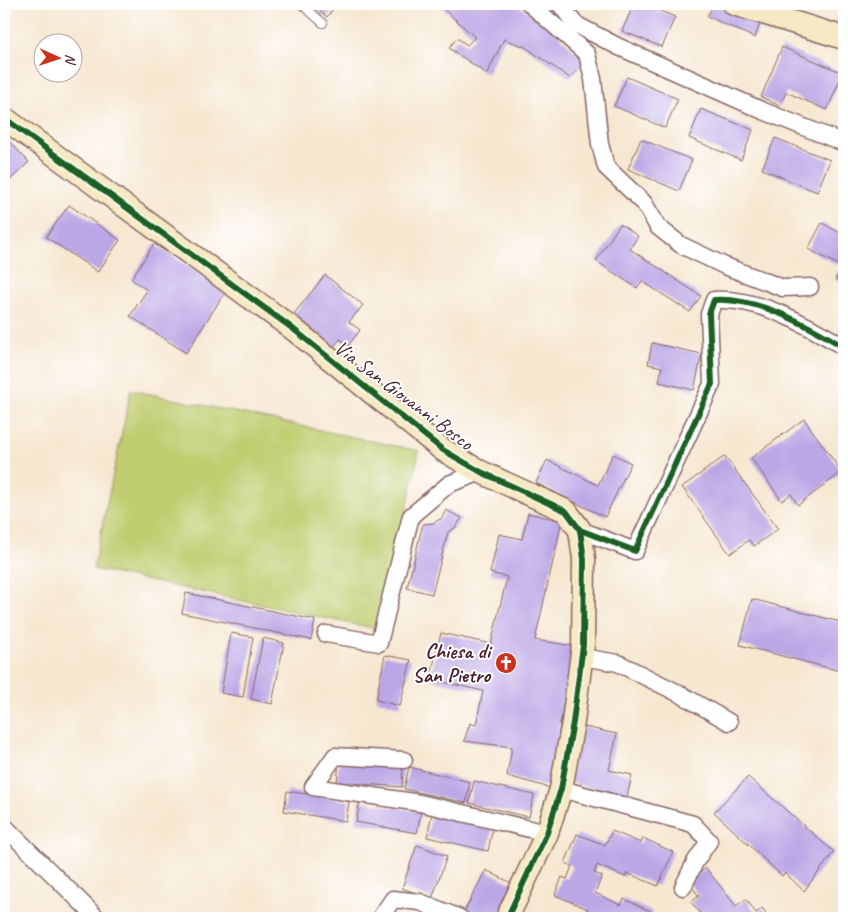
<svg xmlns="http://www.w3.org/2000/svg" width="848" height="922" font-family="Caveat,sans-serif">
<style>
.green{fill:#bfcd6f;stroke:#84764d}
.building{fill:#bca7e6}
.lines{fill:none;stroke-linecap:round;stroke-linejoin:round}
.lane-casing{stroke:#866565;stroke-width:10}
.street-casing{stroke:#866565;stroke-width:19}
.secondary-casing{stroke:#866565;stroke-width:25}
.lane{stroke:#fff;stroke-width:8}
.street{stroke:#fff;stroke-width:16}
.secondary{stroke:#f6e9c3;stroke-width:22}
.cycleway-casing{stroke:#fff;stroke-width:9}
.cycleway{stroke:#1b5e20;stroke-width:6}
.labels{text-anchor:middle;stroke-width:4;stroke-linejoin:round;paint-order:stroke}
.street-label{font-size:21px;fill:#4a1f2b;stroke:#fff}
.poi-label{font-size:21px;font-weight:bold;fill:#4a1f2b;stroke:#fff;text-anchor:end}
</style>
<rect width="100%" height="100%" fill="#fff"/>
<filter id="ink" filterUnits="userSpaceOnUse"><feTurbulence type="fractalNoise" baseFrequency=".02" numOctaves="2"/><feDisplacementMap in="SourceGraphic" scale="10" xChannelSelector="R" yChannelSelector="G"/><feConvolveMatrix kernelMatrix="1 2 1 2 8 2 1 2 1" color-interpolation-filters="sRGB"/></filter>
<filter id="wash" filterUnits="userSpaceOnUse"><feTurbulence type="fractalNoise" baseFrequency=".0096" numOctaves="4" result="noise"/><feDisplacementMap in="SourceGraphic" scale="20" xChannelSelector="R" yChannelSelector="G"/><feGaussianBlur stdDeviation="1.12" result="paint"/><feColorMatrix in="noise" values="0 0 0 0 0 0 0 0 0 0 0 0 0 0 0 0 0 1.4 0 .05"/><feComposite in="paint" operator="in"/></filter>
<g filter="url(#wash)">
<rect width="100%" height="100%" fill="#f6e7d0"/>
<polygon class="green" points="131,390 419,451 381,630 93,569"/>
<g id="blocks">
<g class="building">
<polygon points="310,4 337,4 327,17"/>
<polygon points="438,4 515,4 546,23 585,61 570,78 525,47 504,39 487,74 449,48 457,38 467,45 475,37"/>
<polygon points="634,4 644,4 675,17 662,47 622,31"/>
<polygon points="714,4 734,7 761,20 755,38 707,16"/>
<polygon points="782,47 843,73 827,110 786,92 780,106 761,97"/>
<polygon points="627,77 678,99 665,128 614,106"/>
<polygon points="701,109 753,130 741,160 689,138"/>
<polygon points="4,136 29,162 10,180 4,173"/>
<polygon points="775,138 830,160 817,192 762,169"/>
<polygon points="641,139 692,160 679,191 628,169"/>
<polygon points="69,205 120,240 98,272 46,237"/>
<polygon points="822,223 844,235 844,284 835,279 842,267 808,249"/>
<polygon points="620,224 638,236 630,249 701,296 690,312 642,281 637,288 596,261"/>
<polygon points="154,244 226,291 186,353 130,316 147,290 131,279"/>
<polygon points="325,275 363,305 349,322 360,330 348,346 340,339 330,352 289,320"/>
<polygon points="652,343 702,354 694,390 659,382 662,367 648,364"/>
<polygon points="804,419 842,472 798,505 791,494 782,501 751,458"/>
<polygon points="613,454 631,463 605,517 536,483 547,460 598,485"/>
<polygon points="725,456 778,529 754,546 749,540 730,554 682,487"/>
<polygon points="446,510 462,518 455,528 448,532 432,594 407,588 423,524 433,523 442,518"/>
<polygon points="528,513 562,521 535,640 581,647 570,723 560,722 554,789 507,776 512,747 464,741 470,723 476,725 483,691 430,679 441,633 491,644 507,577 490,573 499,534 522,539"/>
<polygon points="186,593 315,620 311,640 182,613"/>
<polygon points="752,599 844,623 844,672 740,645"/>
<polygon points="231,633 253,637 243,697 221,693"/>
<polygon points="263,638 284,643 272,704 251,699"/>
<polygon points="385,655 411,660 400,706 376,700"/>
<polygon points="580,726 617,734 609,770 632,775 627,797 569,782"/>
<polygon points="339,761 403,766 402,787 337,782"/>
<polygon points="409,767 470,782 466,803 404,789"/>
<polygon points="748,777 834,852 804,891 785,873 782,876 714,812"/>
<polygon points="474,781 534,795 529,817 469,803"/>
<polygon points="287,791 349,801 346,821 284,811"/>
<polygon points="360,801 421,812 417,833 356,822"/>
<polygon points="432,813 493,827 488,851 427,837"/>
<polygon points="612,831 641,843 643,838 673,852 658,886 627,873 625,877 597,865 594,873 602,876 595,893 621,905 624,899 652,912 649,918 584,918 588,909 555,895 562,877 567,879 572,866 565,863 577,834 605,845"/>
<polygon points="417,845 447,856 432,899 402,888"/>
<polygon points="706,868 736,906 746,899 756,913 762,908 770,918 704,918 691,902 699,896 688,882"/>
<polygon points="486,870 515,885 498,918 478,918 464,912"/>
</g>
</g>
</g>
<g filter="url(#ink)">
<use href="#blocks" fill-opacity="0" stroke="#866565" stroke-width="1"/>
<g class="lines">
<g class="lane-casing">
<polyline id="lane" points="301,4 323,23"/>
</g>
<g class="street-casing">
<g id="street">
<polyline points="530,4 587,54 593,79 600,144 606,167 644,203 658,227 681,245 725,266 783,288 810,287"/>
<polyline points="560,4 575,24 617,46 761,110 844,143"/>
<path d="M580 530 635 551 712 384 709 314 714 300C757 297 808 325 844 347"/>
<polyline points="326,634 379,643 411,516 449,484 481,472"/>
<polyline points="582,657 618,663 682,695 729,722"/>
<polyline points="404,760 335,756 313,787 420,803 547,833"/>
<polyline points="561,789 693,824 709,841 695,862 683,887"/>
<polyline points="4,826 97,918"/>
<polyline points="380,918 393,899 420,902 460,918"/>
</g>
</g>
<g class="secondary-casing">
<g id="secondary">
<polyline points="734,4 844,38"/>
<polyline points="4,118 292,328 443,450 481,472 566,511 580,530 584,559 583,645 573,722 561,789 547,833 507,918"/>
</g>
</g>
<use href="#lane" class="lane"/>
<use href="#street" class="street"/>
<use href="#secondary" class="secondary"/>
<g class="cycleway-casing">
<g id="cycleway">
<polyline points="4,118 292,328 443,450 481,472 566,511 580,530 584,559 583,645 573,722 561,789 547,833 507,918"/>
<path d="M580 530 635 551 712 384 709 314 714 300C757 297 808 325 844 347"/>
</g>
</g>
<use href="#cycleway" class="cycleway"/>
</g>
</g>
<defs>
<g id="church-disc" transform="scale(1.125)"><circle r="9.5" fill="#c8321e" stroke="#fff"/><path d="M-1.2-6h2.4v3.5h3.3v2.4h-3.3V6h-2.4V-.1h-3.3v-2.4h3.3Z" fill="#fff"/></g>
</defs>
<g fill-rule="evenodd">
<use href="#church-disc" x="506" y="663"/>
</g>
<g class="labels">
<g class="street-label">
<text transform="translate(404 395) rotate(37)" y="7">Via San Giovanni Bosco</text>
</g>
<g class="poi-label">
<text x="490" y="658">Chiesa di<tspan x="490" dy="24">San Pietro</tspan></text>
</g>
</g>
<rect width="848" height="922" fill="none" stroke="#fff" stroke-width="20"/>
<g transform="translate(58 58) rotate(93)"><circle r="24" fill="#ffffff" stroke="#b7a5aa"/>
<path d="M0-4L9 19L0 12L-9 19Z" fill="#c8321e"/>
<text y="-8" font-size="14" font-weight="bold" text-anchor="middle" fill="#4a1f2b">N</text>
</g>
</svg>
